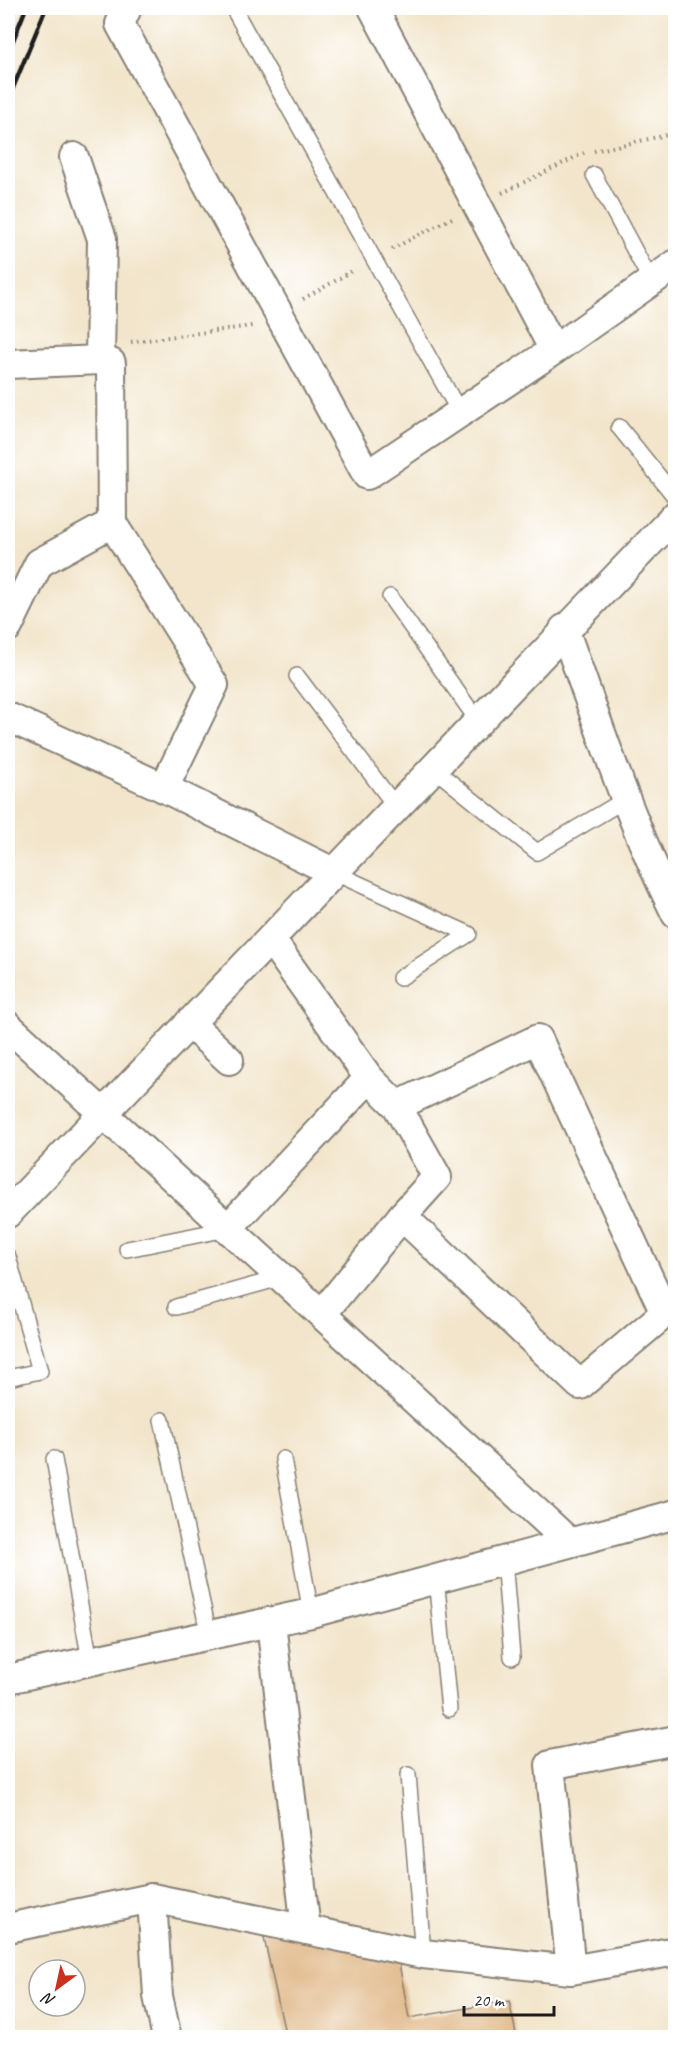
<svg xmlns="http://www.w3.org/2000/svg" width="683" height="2045" font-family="Caveat,sans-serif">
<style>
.building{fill:#e1ba8b}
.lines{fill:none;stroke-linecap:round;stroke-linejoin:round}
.service-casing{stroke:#878074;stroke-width:18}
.minor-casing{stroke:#878074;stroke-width:32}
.path{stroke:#878074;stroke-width:4;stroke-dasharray:1.5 4.5;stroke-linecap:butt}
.service{stroke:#fff;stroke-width:15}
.minor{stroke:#fff;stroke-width:28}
.rail{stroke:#1c1c1c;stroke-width:4.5}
</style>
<rect width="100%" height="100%" fill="#fff"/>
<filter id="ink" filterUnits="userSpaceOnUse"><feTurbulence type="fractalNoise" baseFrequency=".0167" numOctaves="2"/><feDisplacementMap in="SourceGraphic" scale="12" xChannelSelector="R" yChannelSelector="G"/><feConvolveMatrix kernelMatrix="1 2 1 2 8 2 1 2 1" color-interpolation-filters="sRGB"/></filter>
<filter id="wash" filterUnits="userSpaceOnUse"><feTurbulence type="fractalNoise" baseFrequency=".008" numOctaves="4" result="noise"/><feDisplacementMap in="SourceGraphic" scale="24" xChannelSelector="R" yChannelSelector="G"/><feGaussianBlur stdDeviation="1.35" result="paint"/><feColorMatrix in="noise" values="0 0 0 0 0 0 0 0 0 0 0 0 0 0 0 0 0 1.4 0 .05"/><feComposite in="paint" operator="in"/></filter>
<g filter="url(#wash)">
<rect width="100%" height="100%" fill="#f2e5cb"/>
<g id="blocks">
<polygon class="building" points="262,1929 398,1958 409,2018 509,2001 517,2038 286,2038"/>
</g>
</g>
<g filter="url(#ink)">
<use href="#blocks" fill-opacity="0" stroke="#878074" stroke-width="1.5"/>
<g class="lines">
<g class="service-casing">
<g id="service">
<polyline points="233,8 460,413"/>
<polyline points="594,175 651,281"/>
<polyline points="619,427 676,498"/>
<polyline points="390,597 478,721"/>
<polyline points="297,676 396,807"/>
<polyline points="433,768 537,852 626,799"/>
<polyline points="333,872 469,934 400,978"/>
<polyline points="127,1249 227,1229"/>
<polyline points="8,1257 40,1371 8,1378"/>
<polyline points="176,1307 280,1278"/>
<polyline points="162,1420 209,1635"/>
<polyline points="54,1459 90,1661"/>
<polyline points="283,1459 311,1613"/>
<polyline points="504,1559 512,1657"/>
<polyline points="436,1578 449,1709"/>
<polyline points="408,1775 423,1954"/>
</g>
</g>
<g class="minor-casing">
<g id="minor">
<polyline points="127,8 120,24 367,475 554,350 676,264"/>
<polyline points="373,8 554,350"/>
<polyline points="74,157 102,239 100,360"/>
<polyline points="8,364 100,360 111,363 112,523 39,563 8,627"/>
<polyline points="112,523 214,685 164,788"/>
<path d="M564 629C599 725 630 823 676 914"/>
<polyline points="8,717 164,788 333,872"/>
<polyline points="271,940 369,1078 397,1106 437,1177 402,1216 580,1385 665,1313 538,1039 397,1106"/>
<polyline points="189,1023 229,1060"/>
<polyline points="8,1026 568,1541"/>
<polyline points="8,1213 676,515"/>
<polyline points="227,1229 369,1078"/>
<polyline points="322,1314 402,1216"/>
<polyline points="271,1622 306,1930"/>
<polyline points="8,1679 311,1613 676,1514"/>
<polyline points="152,1898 158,1996 167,2038"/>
<polyline points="8,1928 152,1898 423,1954 571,1970 676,1951"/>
<polyline points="571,1970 550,1765 676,1740"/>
</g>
</g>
<g class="path">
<polyline points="594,151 676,133"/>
<polyline points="502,193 584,153"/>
<polyline points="392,249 452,218"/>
<polyline points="303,299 354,270"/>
<polyline points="131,342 252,326"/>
</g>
<use href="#service" class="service"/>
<use href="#minor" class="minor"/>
<g class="rail">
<polyline points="8,53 26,8"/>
<polyline points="8,100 46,8"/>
</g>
</g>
</g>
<rect width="683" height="2045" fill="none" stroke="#fff" stroke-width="30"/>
<g transform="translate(57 1988) rotate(213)"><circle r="28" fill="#ffffff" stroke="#a4a4a4" stroke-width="1.5"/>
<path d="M0-4.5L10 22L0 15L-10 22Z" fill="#c8321e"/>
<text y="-9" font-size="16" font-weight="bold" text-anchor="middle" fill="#1c1c1c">N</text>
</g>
<path d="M464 2006v9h90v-9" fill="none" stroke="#1c1c1c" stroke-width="3"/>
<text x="473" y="2006" font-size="18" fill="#1c1c1c" stroke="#ffffff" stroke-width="4.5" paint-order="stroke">20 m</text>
</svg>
